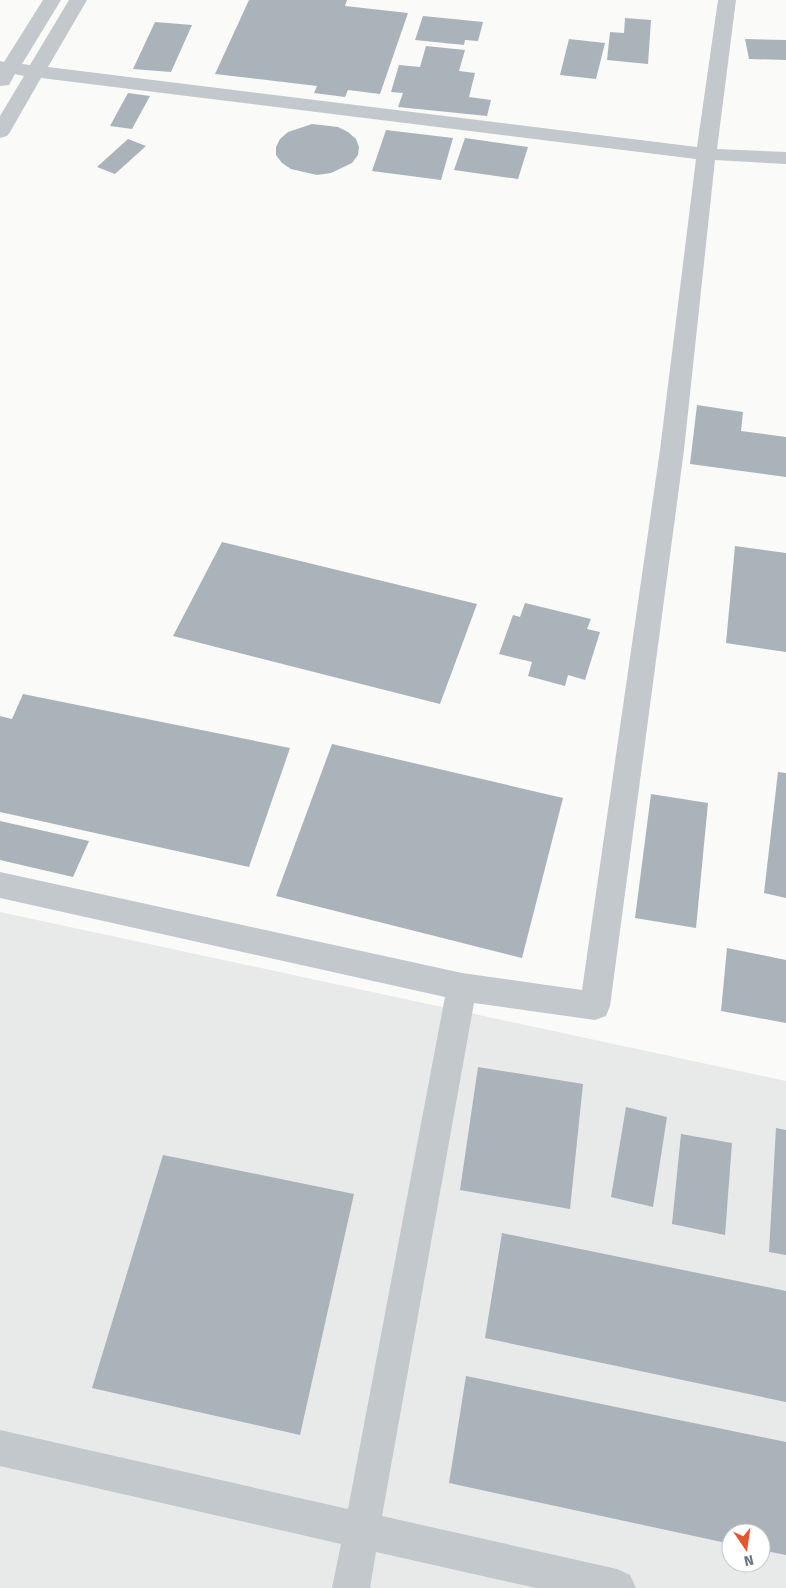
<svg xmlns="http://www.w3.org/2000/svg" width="786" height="1588" font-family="'Fira Sans',sans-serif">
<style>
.built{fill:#e8e9e9;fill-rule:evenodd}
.building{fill:#aab3b9}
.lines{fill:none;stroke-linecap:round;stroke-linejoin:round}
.minor{fill:#c3c8cc;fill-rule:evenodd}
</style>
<rect width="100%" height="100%" fill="#fafaf8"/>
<path class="built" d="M0 912 786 1081V1588H0ZM731 1533H761V1563H731Z"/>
<g class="building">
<polygon points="249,0 347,0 345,6 408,13 380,94 348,90 345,97 314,93 317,86 215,74"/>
<polygon points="423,16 483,22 478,41 465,40 464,45 415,40"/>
<polygon points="625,18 651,20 648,64 607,60 610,32 624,33"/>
<polygon points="155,22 192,25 171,72 133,69"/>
<polygon points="569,39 605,43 596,79 560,75"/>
<polygon points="745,39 786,40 786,60 749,59"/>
<polygon points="426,46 465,50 459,71 475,73 469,97 491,100 487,116 398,107 403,93 391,92 399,65 420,67"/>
<polygon points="128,93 150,96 132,129 110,126"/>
<polygon points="312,124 338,127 348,132 356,139 359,147 358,155 352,163 331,173 317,175 291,169 282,163 276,155 276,147 280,139 288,132"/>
<polygon points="386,130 453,138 441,180 372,171"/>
<polygon points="465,138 528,147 518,179 454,170"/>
<polygon points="128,139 146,146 115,174 97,167"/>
<polygon points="697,405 743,412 741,431 786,437 786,477 690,464"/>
<polygon points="222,542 477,604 440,704 173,636"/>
<polygon points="735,546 786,553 786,652 726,643"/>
<polygon points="525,603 591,619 587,629 600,632 585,680 568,675 565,686 528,676 532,662 499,654 513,615 520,617"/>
<polygon points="23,694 290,748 249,867 0,812 0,716 12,719"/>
<polygon points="332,744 563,798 522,958 276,896"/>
<polygon points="778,772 786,773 786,898 764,893"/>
<polygon points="651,794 708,803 696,928 635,918"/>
<polygon points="0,821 89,841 73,877 0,860"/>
<polygon points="727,948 786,960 786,1023 721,1011"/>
<polygon points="478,1067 583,1084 570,1209 460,1190"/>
<polygon points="626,1107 667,1117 653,1207 611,1197"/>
<polygon points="776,1128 786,1130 786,1255 769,1252"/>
<polygon points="681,1134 732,1143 725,1235 672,1224"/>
<polygon points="163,1155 354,1194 300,1435 92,1388"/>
<polygon points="502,1233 786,1291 786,1402 485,1338"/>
<polygon points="466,1376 786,1442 786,1555 761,1550 761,1533 731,1533 731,1544 449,1483"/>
</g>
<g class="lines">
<polygon class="minor" points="43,0 61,0 22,64 30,65 69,0 87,0 48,67 697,147 718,0 736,0 717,149 786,152 786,164 715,160 684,450 610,1006 606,1016 595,1020 474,1003 382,1516 617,1569 630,1575 636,1588 536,1588 376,1552 370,1588 332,1588 341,1544 0,1466 0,1430 348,1509 445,997 0,898 0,872 462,973 582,990 660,450 696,159 41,78 10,132 7,136 0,138 0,116 24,76 15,74 9,85 0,86 0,61 4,62"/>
</g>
<g transform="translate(746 1548) rotate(167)"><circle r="24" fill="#ffffff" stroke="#c1c8cd"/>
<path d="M0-4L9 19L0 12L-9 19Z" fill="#e4572e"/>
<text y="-8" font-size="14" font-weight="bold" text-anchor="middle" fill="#657683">N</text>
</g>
</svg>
